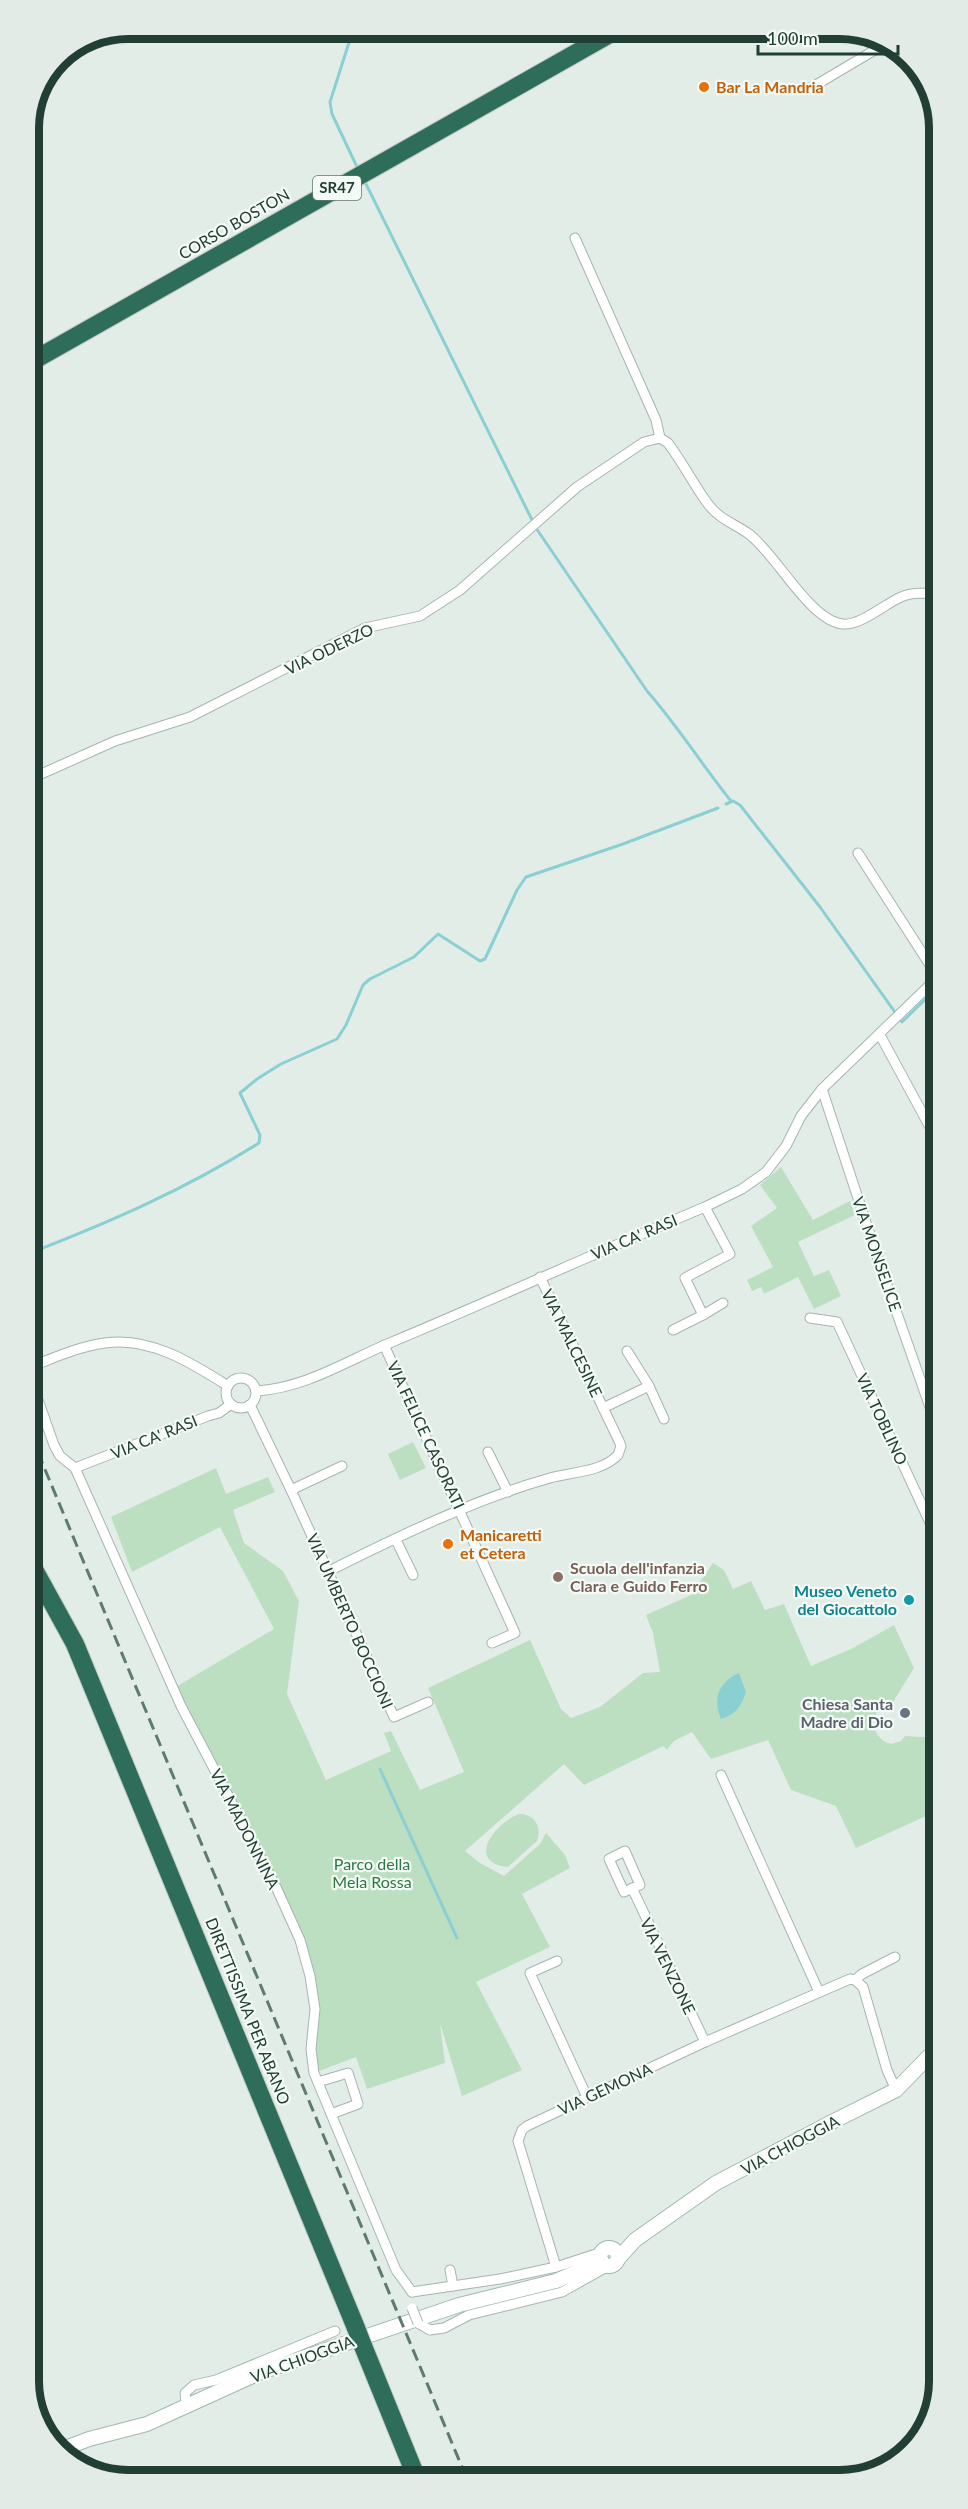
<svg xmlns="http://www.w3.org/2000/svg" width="968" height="2509" font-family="Lato,sans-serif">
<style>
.green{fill:#bcdfc2}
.water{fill:#8ad0d3}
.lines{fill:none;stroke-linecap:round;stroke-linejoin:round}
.stream{stroke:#8ad0d3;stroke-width:3}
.street-casing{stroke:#a5b5af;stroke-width:11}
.secondary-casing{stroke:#a1b9ae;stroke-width:16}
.highway-casing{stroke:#c1c9c6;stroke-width:20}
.street{stroke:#fff;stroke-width:9}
.secondary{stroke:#fff;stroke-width:14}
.highway{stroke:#2d6d59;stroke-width:18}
.rail{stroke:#5d7b70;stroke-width:3;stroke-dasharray:12 6;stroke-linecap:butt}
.street-bridge-casing{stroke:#a5b5af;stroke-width:11;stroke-linecap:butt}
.highway-bridge-casing{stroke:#c1c9c6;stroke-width:20;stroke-linecap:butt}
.street-bridge{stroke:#fff;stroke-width:9}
.highway-bridge{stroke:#2d6d59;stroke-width:18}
.food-dot{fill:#e8710a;stroke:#f4faf6;stroke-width:2}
.education-dot{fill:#8d6e63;stroke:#f4faf6;stroke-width:2}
.culture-dot{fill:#0f9aa8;stroke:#f4faf6;stroke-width:2}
.worship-dot{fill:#6b7280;stroke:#f4faf6;stroke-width:2}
.labels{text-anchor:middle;stroke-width:4.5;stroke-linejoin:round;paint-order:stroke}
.shield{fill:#f4faf6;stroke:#61776f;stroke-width:1.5}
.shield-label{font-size:15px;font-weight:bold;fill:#223f35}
.food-label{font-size:16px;font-weight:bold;fill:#c56008;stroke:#f4faf6;text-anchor:start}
.street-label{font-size:16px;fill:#223f35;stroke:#f4faf6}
.education-label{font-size:16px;font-weight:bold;fill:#785e54;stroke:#f4faf6;text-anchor:start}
.culture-label{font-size:16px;font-weight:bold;fill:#0d838f;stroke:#f4faf6;text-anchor:end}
.worship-label{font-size:16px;font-weight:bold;fill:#5b616d;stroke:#f4faf6;text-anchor:end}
.park-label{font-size:16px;fill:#2b7841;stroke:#f4faf6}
.rim{fill:none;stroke:#223f35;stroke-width:8}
</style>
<rect width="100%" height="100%" fill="#e3ede8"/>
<g class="green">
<polygon points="781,1167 813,1220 850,1201 855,1215 798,1242 814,1276 829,1270 841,1296 814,1309 798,1277 764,1294 761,1287 752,1291 747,1280 773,1267 751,1226 777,1208 760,1185"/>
<polygon points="413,1442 426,1468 400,1480 388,1454"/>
<path d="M216 1468 226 1494 268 1477 275 1492 233 1510 244 1543 283 1571 299 1601 287 1694 326 1780 391 1751 384 1733 391 1731 420 1790 464 1772 428 1688 530 1640 561 1709 571 1718 600 1707 643 1673 660 1672 653 1633 646 1615 691 1595 713 1563 724 1570 733 1589 751 1581 765 1610 784 1604 811 1666 853 1648 894 1625 914 1668 890 1707C866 1708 870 1739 891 1744L901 1741 905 1736 939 1738V1810L856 1848 836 1806 791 1790 768 1740 711 1759 692 1732 674 1741 667 1750 663 1746 584 1785 564 1764 465 1851 480 1863 504 1876 540 1844 546 1833 565 1855 570 1868 522 1894 550 1947 476 1982 522 2070 462 2096 440 2023 445 2063 367 2089 356 2057 314 2073 315 2009 305 1955 174 1688 274 1629 220 1527 132 1572 111 1517Z"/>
<path d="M519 1814C535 1814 542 1827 537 1841L508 1867C464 1862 496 1822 519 1814Z"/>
</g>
<path class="water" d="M739 1673 746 1692C741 1707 736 1714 721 1719 712 1698 719 1682 739 1673Z"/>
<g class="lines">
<g class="stream">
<polyline points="352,33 330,102 332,114 358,169"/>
<path d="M364 180 536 528 647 691C677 725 702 765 731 801"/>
<polyline points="726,804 733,801 740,805 820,907 902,1022 937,988"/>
<path d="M30 1253C110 1222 186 1189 259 1143L260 1135 240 1093 257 1079 281 1064 337 1039 346 1025 363 985 370 979 414 957 438 934 480 961 485 959 517 890 526 877 623 844 718 808"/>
<polyline points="380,1769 457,1938"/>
</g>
<g class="street-casing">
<g id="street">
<polyline points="809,89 885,44"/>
<polyline points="575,238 656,420 660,438"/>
<path d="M30 779 115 741 190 717 365 628 420 616 460 590 577 487 644 442 660 438 668 443C683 463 694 485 708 504 719 519 735 524 749 534 776 554 810 621 843 624 860 626 885 604 901 597 912 592 925 593 937 594"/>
<polyline points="858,853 937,976"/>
<polyline points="880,1035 938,1142"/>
<polyline points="822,1089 881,1268 938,1430"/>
<polyline points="703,1315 723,1303"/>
<polyline points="810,1318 837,1322 938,1540"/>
<polyline points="673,1330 703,1315 685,1278 730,1254 705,1207"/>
<polyline points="384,1345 515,1633 492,1643"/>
<polyline points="627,1351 649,1386 664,1419"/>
<path d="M30 1367C54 1358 80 1346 105 1343 149 1336 192 1363 228 1386"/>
<circle cx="241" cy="1393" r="15"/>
<polyline points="31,1380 54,1445 60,1456 75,1468 181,1706 276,1887 300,1940 310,1976 315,2009 311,2049 314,2073 396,2270 412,2292"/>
<path d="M257 1391C308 1387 346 1361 392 1342 497 1298 600 1251 705 1207L742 1189 766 1172 786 1146 801 1116 822 1089 937 978"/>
<polyline points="250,1405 291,1490 394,1717 428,1702"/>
<polyline points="603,1408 649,1386"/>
<polyline points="488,1452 508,1492"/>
<polyline points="75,1468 208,1416 219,1413 231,1404"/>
<polyline points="291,1490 342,1466"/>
<polyline points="396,1540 413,1575"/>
<path d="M327 1572C397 1537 475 1499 550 1478 572 1472 602 1472 618 1455L621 1446 619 1441 540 1277"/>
<polyline points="721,1775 819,1992"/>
<polygon points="625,1851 640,1885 624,1892 609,1859"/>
<polyline points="632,1888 705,2042"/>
<polyline points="557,1961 530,1973 587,2097"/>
<polyline points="855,1980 862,1974 895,1957"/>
<polyline points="318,2082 348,2073 358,2104 331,2114"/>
<polyline points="556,2267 518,2141 522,2130 527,2126 705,2042 850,1979 855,1980 863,1987 887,2070 896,2090"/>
<polyline points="450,2270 453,2286"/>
<polyline points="412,2292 500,2279 556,2267 602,2252"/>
<polyline points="418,2323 430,2330 444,2328 469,2315 562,2292 610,2265"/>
<polyline points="189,2405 186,2402 185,2393 194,2385 216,2380 335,2331"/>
</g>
</g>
<g class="secondary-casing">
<g id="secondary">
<circle cx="609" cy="2257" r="9"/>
<polyline points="617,2260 635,2240 716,2183 830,2123 896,2090 939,2046"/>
<polyline points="60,2450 89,2439 147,2424 259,2373 302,2358 459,2305 556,2281 602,2261"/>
</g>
</g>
<g class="highway-casing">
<g id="highway">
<polyline points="29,363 615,31"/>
<polyline points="31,1564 75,1644 356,2328"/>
<polyline points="363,2346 417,2479"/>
</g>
</g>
<use href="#street" class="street"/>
<use href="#secondary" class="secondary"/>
<use href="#highway" class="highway"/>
<polyline class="rail" points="31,1436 467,2479"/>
<g class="street-bridge-casing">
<polyline id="street-bridge" points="412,2308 418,2323"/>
</g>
<g class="highway-bridge-casing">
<polyline id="highway-bridge" points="356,2328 363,2346"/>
</g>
<use href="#street-bridge" class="street-bridge"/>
<use href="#highway-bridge" class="highway-bridge"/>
</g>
<g class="food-dot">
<circle cx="704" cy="87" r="6"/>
<circle cx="448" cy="1544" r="6"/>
</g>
<circle class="education-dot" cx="558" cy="1577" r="6"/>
<circle class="culture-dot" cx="909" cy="1600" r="6"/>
<circle class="worship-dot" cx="905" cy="1713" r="6"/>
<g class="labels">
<rect class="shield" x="313" y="176" width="48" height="24" rx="4.5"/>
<g class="shield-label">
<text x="337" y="193">SR47</text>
</g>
<g class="food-label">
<text x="716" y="93">Bar La Mandria</text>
<text x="460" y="1541">Manicaretti<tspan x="460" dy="18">et Cetera</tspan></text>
</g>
<g class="street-label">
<text transform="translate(234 224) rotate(-30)" y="6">CORSO BOSTON</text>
<text transform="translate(329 649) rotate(-26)" y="6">VIA ODERZO</text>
<text transform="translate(634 1237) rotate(-23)" y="6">VIA CA' RASI</text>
<text transform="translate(877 1254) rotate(71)" y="6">VIA MONSELICE</text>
<text transform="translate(572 1343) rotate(64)" y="6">VIA MALCESINE</text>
<text transform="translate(882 1419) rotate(65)" y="6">VIA TOBLINO</text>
<text transform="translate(426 1435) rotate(65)" y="6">VIA FELICE CASORATI</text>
<text transform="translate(154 1437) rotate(-22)" y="6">VIA CA' RASI</text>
<text transform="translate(350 1621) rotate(66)" y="6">VIA UMBERTO BOCCIONI</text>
<text transform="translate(245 1829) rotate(63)" y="6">VIA MADONNINA</text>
<text transform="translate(668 1966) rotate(64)" y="6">VIA VENZONE</text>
<text transform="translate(248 2011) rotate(68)" y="6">DIRETTISSIMA PER ABANO</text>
<text transform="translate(605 2089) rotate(-25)" y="6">VIA GEMONA</text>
<text transform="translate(790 2145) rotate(-28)" y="6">VIA CHIOGGIA</text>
<text transform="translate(302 2359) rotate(-20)" y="6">VIA CHIOGGIA</text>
</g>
<g class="education-label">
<text x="570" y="1574">Scuola dell'infanzia<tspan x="570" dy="18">Clara e Guido Ferro</tspan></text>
</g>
<g class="culture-label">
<text x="897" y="1597">Museo Veneto<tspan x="897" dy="18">del Giocattolo</tspan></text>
</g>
<g class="worship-label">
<text x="893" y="1710">Chiesa Santa<tspan x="893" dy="18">Madre di Dio</tspan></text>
</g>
<g class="park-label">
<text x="372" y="1870">Parco della<tspan x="372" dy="18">Mela Rossa</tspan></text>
</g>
</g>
<path d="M0 0H968V2509H0ZM128 39H840A89 89 0 0 1 929 128V2381A89 89 0 0 1 840 2470H128A89 89 0 0 1 39 2381V128A89 89 0 0 1 128 39Z" fill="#e3ebe7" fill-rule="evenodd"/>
<path class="rim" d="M128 39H840A89 89 0 0 1 929 128V2381A89 89 0 0 1 840 2470H128A89 89 0 0 1 39 2381V128A89 89 0 0 1 128 39Z"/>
<path d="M758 45v9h140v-9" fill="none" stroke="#223f35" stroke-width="3"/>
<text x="767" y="45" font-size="18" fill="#223f35" stroke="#f4faf6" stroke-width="4.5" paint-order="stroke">100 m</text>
</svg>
